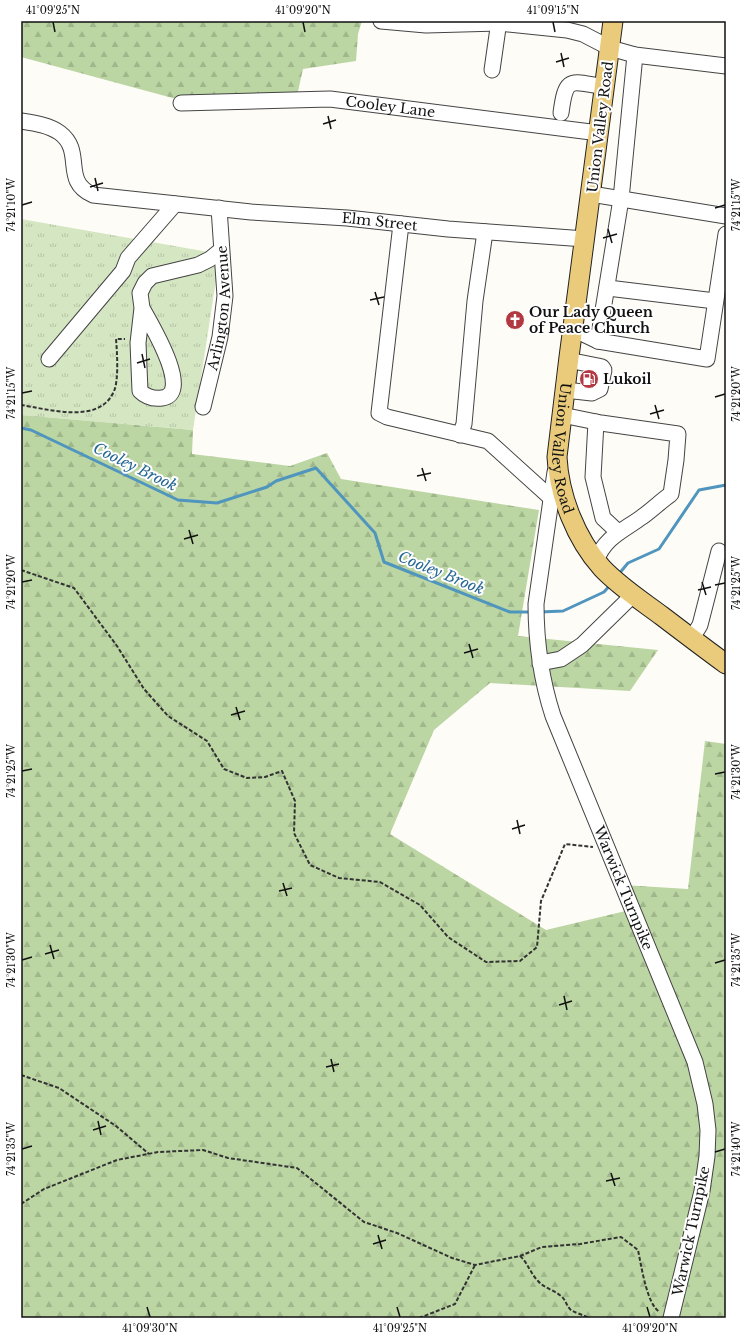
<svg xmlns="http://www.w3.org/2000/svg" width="747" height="1339" font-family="'Libre Baskerville',serif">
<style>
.grass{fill:url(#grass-tufts)}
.forest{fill:url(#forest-firs)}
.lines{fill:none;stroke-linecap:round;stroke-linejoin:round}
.stream{stroke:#4f95be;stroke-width:3}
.minor-casing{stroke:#444;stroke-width:17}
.major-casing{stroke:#222;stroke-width:21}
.path{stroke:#333;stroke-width:2;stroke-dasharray:4 2;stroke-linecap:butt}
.minor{stroke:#fff;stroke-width:15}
.major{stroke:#e9cb7b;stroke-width:19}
.ticks{fill:none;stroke:#111;stroke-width:1.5}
.labels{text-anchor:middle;stroke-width:4;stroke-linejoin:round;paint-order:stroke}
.street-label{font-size:14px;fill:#111;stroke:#fff}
.poi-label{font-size:14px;font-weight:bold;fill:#111;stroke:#fff;text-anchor:start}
.water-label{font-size:15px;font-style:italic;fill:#276895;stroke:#fff}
.neatline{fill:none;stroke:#111;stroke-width:1.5}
.ticks-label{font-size:10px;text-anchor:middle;fill:#111}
</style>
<defs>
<pattern id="grass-tufts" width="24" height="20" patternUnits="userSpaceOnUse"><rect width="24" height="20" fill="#d5e6c2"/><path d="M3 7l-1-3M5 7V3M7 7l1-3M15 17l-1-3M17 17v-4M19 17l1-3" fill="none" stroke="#b6c4a6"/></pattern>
<pattern id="forest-firs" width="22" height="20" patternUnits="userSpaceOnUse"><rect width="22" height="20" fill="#bbd5a3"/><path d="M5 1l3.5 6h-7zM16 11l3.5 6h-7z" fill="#a0b68b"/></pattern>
</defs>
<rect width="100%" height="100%" fill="#fefcf6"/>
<polygon class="grass" points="21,219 220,254 193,430 21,415"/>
<g class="forest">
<polygon points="21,21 362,21 358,34 356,61 303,69 296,100 180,100 21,57"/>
<polygon points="21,415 193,430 192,454 290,466 327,453 341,479 539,510 518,636 658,650 630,691 490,683 434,730 390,834 546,930 634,909 623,885 688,889 705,741 726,744 726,1318 21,1318"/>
</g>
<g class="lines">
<g class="stream">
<polyline points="21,428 31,430 178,500 217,503 267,487 276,481 316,468 375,533 384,562 510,612 533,612"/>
<polyline points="618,575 628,563 659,549 699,490 726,485"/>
<polyline points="540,612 563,611 604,592 611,584"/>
</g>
<g class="minor-casing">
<g id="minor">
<polyline points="381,21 426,25 499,23 567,30 583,34 610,48 635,55 726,66"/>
<polyline points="492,70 499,21"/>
<path id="s1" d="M181 103 330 99 599 133"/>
<path d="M561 113C566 74 571 82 605 87"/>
<path id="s2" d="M21 121C34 123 49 125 60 133 85 152 61 181 93 195L251 212 347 218 448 229 585 239"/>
<polyline points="591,194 726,216"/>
<polyline points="401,224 379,413 387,417 488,441 551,498"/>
<polyline points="608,288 715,301"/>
<path d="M142 308C149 321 194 394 162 398 154 399 146 397 140 391L138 343 142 308 140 293 145 283 152 276 198 265 210 259 221 250"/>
<polyline points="573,329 598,341 707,359 726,234"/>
<polyline points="598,341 621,199 635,55"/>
<polyline points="49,359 123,271 128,258 175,204"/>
<polyline points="565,390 592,393 600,389 604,370 602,367 598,366 568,360"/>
<path id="s3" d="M203 407 220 337 225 296 219 208"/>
<path d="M562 415 601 423 678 434 676 460 671 494C661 501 652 510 642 517 623 531 605 537 596 561"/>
<polyline points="596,422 593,477 603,518 618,532"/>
<polyline points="460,435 464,424 475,301 485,232"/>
<path id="s4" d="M555 472 536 604C536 643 541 679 553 716L695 1062 705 1104 708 1130 707 1156 702 1191 671 1318"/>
<polyline points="692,638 700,625 719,551"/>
<polyline points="540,663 561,659 582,645 633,595"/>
</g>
</g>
<g class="major-casing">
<g id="major">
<path id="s5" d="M613 21 569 357 557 457C559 496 576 539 602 568 620 587 642 601 662 616 683 632 704 648 726 664"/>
</g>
</g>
<g class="path">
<path d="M21 405C48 409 100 425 114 391 119 380 117 351 116 339H125"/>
<polyline points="21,570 74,588 117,646 144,689 168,716 207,741 224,769 247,778 265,777 282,771 295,801 294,833 310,865 339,878 380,882 420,905 448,937 486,962 520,961 537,947 541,901 565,844 593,847"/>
<polyline points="21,1075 59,1088 116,1126 149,1154"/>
<path d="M21 1204 44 1189 117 1160 158 1152 203 1150 228 1158 297 1168 364 1222 397 1233 452 1258 475 1265 520 1256C528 1263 530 1273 538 1281 544 1288 554 1290 561 1296 566 1300 566 1305 570 1309 572 1312 584 1315 589 1318"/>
<path d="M520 1256 542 1247 580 1244 621 1237 638 1250C641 1264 647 1306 660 1312"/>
<polyline points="419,1318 455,1304 475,1265"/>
</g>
<use href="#minor" class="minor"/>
<use href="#major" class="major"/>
</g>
<path class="ticks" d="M53 22 55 32M303 22 305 32M553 22 555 32M561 53 564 67M556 62 569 58M328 116 331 129M323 124 336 120M95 178 98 191M90 187 103 183M22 205 32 202M715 208 725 205M608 229 612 243M603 238 617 234M375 292 379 305M370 300 384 297M142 354 145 368M137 363 150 359M22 393 32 391M715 397 725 394M655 405 659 419M650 414 664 410M422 468 426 481M417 476 431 473M189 530 193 544M184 539 198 535M22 582 32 580M702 582 706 595M715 585 725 583M698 590 711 587M469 644 473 658M464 653 478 649M236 707 240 720M231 715 245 711M22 771 32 769M715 774 725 772M517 820 520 834M512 829 525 825M283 883 287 896M279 891 292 888M50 945 54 959M45 954 59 950M22 960 32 957M715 963 725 960M564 996 567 1010M559 1005 572 1001M331 1059 334 1072M326 1067 339 1064M98 1121 101 1135M93 1130 106 1126M22 1149 32 1146M715 1152 725 1149M611 1173 615 1186M606 1181 620 1178M378 1235 382 1249M373 1244 386 1240M147 1307 150 1317M397 1307 400 1317M647 1307 650 1317"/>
<defs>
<g id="church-disc" transform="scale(1)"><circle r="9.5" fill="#b23841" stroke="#fff"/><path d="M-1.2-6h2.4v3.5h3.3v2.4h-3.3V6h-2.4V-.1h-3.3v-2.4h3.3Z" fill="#fff"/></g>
<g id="fuel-disc" transform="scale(1)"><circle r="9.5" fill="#b23841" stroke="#fff"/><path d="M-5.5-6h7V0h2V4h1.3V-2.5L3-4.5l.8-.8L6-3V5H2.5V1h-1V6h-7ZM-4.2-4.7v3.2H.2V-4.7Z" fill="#fff"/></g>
</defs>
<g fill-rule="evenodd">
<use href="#church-disc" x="515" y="320"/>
<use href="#fuel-disc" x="589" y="379"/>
</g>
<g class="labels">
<g class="street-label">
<text dy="5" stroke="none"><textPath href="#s1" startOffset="210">Cooley Lane</textPath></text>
<text transform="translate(600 127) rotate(-83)" y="5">Union Valley Road</text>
<text dy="5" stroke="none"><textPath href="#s2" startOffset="403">Elm Street</textPath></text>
<text dy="5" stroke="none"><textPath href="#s3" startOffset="101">Arlington Avenue</textPath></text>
<text dy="5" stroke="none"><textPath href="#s5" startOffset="431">Union Valley Road</textPath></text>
<text dy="5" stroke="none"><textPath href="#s4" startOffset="433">Warwick Turnpike</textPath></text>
<text transform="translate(691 1231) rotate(-78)" y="5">Warwick Turnpike</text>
</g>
<g class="poi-label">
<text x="529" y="317">Our Lady Queen<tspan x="529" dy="16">of Peace Church</tspan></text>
<text x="603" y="384">Lukoil</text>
</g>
<g class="water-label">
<text transform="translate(135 467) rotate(26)" y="5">Cooley Brook</text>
<text transform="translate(441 573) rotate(22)" y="5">Cooley Brook</text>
</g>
</g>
<rect width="747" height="1339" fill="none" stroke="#ffffff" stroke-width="44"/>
<rect x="22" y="22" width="703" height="1295" class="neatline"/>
<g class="ticks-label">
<text x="53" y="14">41°09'25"N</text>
<text x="303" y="14">41°09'20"N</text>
<text x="553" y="14">41°09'15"N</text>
<text transform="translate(11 205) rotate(-90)" y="4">74°21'10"W</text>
<text transform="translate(736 205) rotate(-90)" y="4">74°21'15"W</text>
<text transform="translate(11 393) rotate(-90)" y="4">74°21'15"W</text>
<text transform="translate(736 394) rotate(-90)" y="4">74°21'20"W</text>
<text transform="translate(11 582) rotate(-90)" y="4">74°21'20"W</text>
<text transform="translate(736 583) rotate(-90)" y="4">74°21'25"W</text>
<text transform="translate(11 771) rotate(-90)" y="4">74°21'25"W</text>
<text transform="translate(736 772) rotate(-90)" y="4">74°21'30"W</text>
<text transform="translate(11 960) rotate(-90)" y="4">74°21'30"W</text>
<text transform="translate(736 960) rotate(-90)" y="4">74°21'35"W</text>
<text transform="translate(11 1149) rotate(-90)" y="4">74°21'35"W</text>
<text transform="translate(736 1149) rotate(-90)" y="4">74°21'40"W</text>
<text x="150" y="1332">41°09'30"N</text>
<text x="400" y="1332">41°09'25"N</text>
<text x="650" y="1332">41°09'20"N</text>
</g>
</svg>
